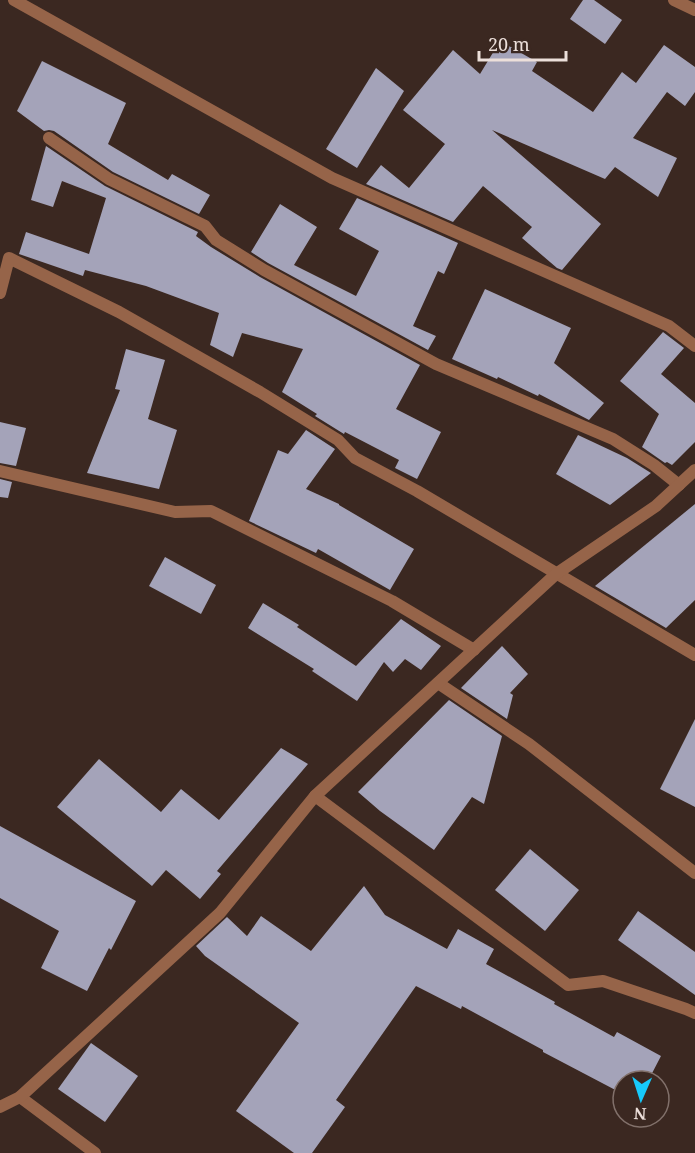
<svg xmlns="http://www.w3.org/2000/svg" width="695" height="1153" font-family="'Noto Serif',serif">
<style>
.building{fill:#a4a3b9}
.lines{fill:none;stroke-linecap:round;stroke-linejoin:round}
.minor{stroke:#966449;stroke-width:12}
.tertiary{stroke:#966449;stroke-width:12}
</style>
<rect width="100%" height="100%" fill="#3b2821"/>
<g class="building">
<polygon points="583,0 594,0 622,20 605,44 570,19"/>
<polygon points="500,41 537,62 532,71 593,112 622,72 636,83 664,45 695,67 695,92 685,106 667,92 633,138 677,158 658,197 615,167 605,179 492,130 601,224 562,270 557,268 522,238 532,227 483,186 453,222 366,184 381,165 409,188 445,144 403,110 453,50 480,74"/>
<polygon points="42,61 126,103 108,144 168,180 172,174 210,195 199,214 113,172 54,131 49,130 44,131 17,111"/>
<polygon points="376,68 404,91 357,168 326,149"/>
<polygon points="46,146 105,186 198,232 196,236 211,247 260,277 420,365 396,409 441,432 417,479 395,468 399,460 345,432 344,434 315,416 317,414 282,392 303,349 242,333 233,357 210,345 219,313 146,286 85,270 83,276 19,254 26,232 89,254 106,198 62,181 53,207 31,200"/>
<polygon points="357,198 458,243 444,274 438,271 413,326 436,336 428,350 268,263 251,252 280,204 317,227 294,265 356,296 379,251 339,229"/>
<polygon points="485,289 571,328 554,363 604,403 589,420 539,394 538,396 498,377 497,379 452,359"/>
<polygon points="663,332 684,348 661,374 695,403 695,442 672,465 667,462 665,463 642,447 659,414 620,381"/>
<polygon points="126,349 165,360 148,419 177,430 159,489 87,473 120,390 115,389"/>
<polygon points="0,422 26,428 16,466 0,463"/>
<polygon points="306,430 335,449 306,489 339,504 339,505 414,549 390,590 318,549 316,553 249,521 278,450 288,454"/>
<polygon points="578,435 627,458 651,473 610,505 556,474"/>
<polygon points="0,479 12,482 8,498 0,497"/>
<polygon points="695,504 695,600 666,628 595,586"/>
<polygon points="165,557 216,585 201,614 149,586"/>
<polygon points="263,603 299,625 297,627 356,666 401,619 441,646 421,670 405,659 393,672 384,662 357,701 312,671 314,669 248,628"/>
<polygon points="502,646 528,674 510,693 513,695 507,719 461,688"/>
<polygon points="449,700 502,736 484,804 472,797 434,850 380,811 358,792"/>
<polygon points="695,719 695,807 660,789"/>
<polygon points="281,748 308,764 217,871 221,874 200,899 166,870 152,886 57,807 99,759 161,812 181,789 219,820"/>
<polygon points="0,826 136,901 111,950 109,948 87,991 41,968 59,931 0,898"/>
<polygon points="530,849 579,890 545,931 495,890"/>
<polygon points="364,886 385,915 447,949 458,929 494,949 486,964 555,1002 554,1004 614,1037 617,1032 661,1056 648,1081 623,1081 623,1094 543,1052 543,1050 462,1006 461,1009 416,986 336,1100 345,1107 312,1153 294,1153 236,1111 299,1023 205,956 196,946 227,917 247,936 261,916 311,951"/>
<polygon points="638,911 695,952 695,995 618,940"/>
<polygon points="91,1043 138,1076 105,1122 58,1089"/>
</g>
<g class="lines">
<g class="minor">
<polyline points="14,0 332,178 669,326 695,346"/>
<polyline points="674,0 695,10"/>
<polyline points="49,138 109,179 205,226 216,240 264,270 436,364 613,439 654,465 679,485"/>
<polyline points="0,293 9,258 119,312 260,392 338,440 355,458 417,491 695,655"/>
<polyline points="0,471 175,512 211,511 392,601 474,650"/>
<polyline points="438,683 529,744 695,873"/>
<polyline points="315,796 568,985 603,981 686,1009 695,1013"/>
<polyline points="20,1097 95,1153"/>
</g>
<polyline class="tertiary" points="0,1107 20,1097 220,913 315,796 556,574 656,506 695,470"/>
</g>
<g transform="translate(641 1099) rotate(183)"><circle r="28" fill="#3b2821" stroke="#82716b" stroke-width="1.5"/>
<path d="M0-4.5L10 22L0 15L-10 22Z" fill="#17cafb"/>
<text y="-9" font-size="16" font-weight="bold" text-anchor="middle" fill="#ecdfda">N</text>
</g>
<path d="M479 51v9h87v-9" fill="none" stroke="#ecdfda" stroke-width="3"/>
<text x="488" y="51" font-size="18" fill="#ecdfda" stroke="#3b2821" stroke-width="4.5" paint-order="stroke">20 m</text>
</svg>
